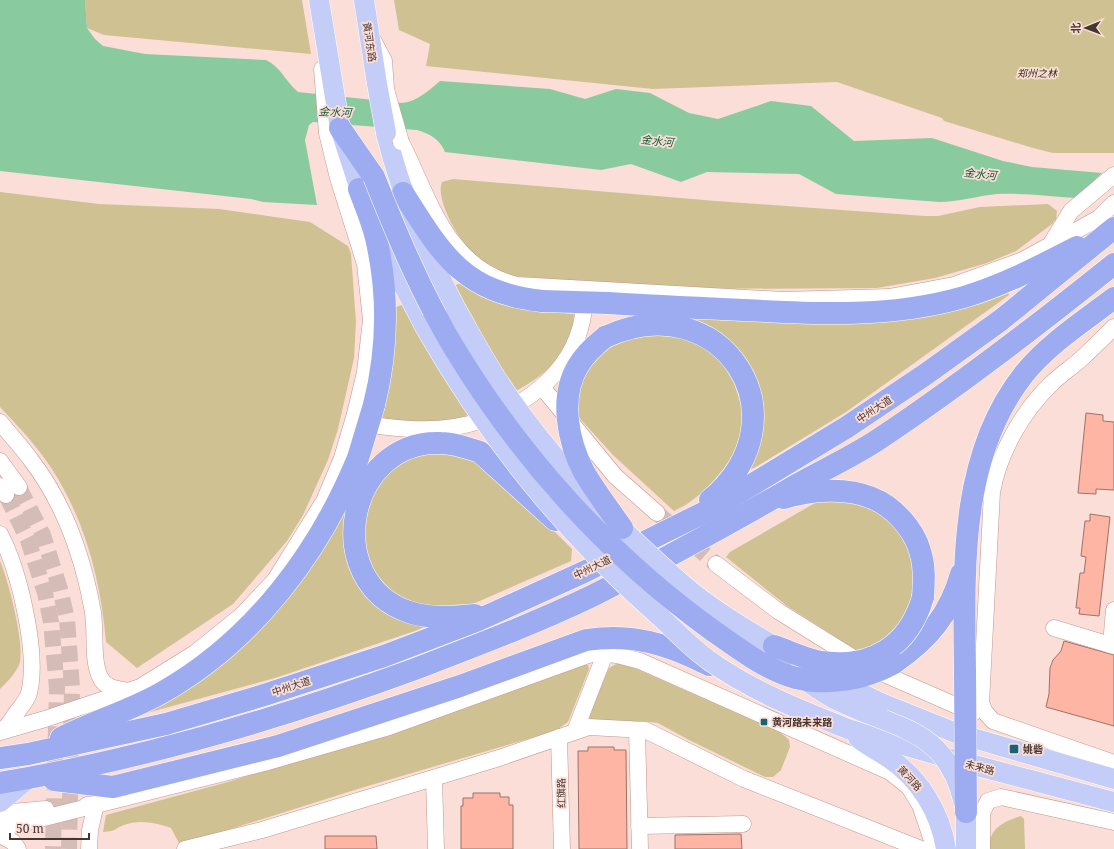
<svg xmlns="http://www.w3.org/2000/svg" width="1114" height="849" font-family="'Noto Serif','Noto Sans SC',serif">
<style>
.green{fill:#cfc192}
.water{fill:#8aca9f}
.building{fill:#ffb5a3;stroke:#9c7369}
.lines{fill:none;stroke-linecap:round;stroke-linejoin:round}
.minor-tunnel{stroke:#d6bcb6;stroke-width:16;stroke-dasharray:16 8;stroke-linecap:butt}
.minor-casing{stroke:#c3978c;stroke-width:17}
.major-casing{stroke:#fff;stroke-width:21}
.highway-casing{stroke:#fff;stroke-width:23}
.minor{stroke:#fff;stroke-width:16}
.major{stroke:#c4cdf7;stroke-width:20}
.highway{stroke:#9dacf1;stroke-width:22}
.minor-bridge-casing{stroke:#c3978c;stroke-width:17;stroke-linecap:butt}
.major-bridge-casing{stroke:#fff;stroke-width:21;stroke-linecap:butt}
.highway-bridge-casing{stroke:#fff;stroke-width:23;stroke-linecap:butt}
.minor-bridge{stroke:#fff;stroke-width:16}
.major-bridge{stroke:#c4cdf7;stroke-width:20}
.highway-bridge{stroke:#9dacf1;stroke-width:22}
.poi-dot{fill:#1b6372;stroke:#faded7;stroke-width:1.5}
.labels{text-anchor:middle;stroke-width:3.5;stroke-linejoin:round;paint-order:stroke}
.street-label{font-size:10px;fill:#473530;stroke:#faded7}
.park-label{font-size:10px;font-style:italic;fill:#372e10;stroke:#faded7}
.poi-label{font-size:10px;font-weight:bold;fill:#473530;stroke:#faded7;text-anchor:start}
.water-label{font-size:11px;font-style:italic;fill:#115b34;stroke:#faded7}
</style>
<rect width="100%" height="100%" fill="#faded7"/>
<g class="green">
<polygon points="85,0 302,0 311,54 104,35 87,28"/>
<polygon points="394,0 1114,0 1114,153 1053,153 1033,148 944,121 942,118 837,82 653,89 426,66 430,44 399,30"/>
<path d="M453 179 716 201 925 216H938L980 207 1048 204 1057 211 1056 219 1052 224 1016 251 987 263 935 278 877 288 693 289 509 276C495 269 481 262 470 251 458 238 435 199 442 182Z"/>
<path d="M0 192 99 204 219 209 310 222 348 246 351 254 356 322 354 358 338 429 328 460 303 515 287 541 233 604 137 668 106 642C100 571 80 501 35 446 24 432 12 420 0 407Z"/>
<path d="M461 283 470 290 544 311 574 314C572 362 531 385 492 403 480 409 468 416 455 419 430 424 404 421 379 419L396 307Z"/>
<polygon points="1008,292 1009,295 846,412 754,468 749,469 761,436 719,335 687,317"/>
<polygon points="667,332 706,347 729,369 744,412 739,450 707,489 687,504 674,511 613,455 574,412 584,371 614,343"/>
<polygon points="426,452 467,454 489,466 572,549 571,561 459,610 435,612 391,596 370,572 361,534 371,491 394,467"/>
<polygon points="350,495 347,551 429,625 415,631 275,678 143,714"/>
<polygon points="847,499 888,515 914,553 913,603 893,635 861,653 787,606 726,557 730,552 815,503"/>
<path d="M0 561C8 579 26 648 19 665 15 674 7 682 0 689Z"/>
<polygon points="618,663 623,663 780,732 789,740 790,747 781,770 773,777 765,777 689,740 658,723 641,721 601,721 590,719 588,714 609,668"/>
<path d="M580 664 588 665 589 669 568 722 555 731 361 788 180 845 171 828C157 823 139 819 124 825 113 829 118 831 103 832L106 815 228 782 428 718Z"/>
<path d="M1021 816 1024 819 1025 849H989C989 828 1003 822 1021 816Z"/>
</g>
<path class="water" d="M0 0H85L87 28 95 39 103 46 145 54 266 60C281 67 285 81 298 92L402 103C418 101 428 91 440 81L550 89 585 99 616 89 650 93 689 113 718 119 771 101 811 106 854 141 932 138 1003 161 1032 167 1102 173 1076 198C1050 196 1024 193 997 194 977 196 958 202 939 202L836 194 799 174 707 172 681 182 631 164 601 170 445 152C440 139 430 134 417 130L313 122 309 125 305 140 317 205 263 202 251 199 0 171Z"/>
<g class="building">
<polygon points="1086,413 1103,415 1103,421 1114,422 1114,490 1096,489 1096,494 1078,493"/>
<polygon points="1090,514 1110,517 1099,616 1079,614 1080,608 1076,608 1080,573 1084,573 1086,557 1081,556 1085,521 1090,521"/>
<polygon points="1064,641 1114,655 1114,726 1046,707 1049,694 1050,668 1053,660 1061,651"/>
<polygon points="588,747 614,747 614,750 626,750 627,849 579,849 578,751 588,751"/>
<polygon points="473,793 500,793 500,797 509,797 509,805 513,805 513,849 461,849 461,806 463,806 463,798 473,798"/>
<polygon points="741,834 742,849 675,849 675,835"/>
<polygon points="325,836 376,836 377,849 325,849"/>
</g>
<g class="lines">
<g class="minor-tunnel">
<polyline points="19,487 43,535 60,589 67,619 72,688 69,849"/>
<polyline points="6,495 28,540 45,593 51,622 57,688 53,849"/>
<polyline points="657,513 716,564"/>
</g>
<g class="minor-casing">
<g id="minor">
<polyline points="373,40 384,61 386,89"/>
<path d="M401 142C430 199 446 268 517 285L783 300 889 297 954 285 1023 260 1099 218 1114 203"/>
<polyline points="1052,242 1071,211 1114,175"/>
<path d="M1114 327C1103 338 1092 349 1081 359 1071 368 1060 375 1051 384 1022 412 999 453 992 492L981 703 985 712 993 721 1114 763"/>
<polyline points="542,387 615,476 657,513"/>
<path d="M0 422C10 435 22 447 31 460 64 503 82 554 92 607 97 628 91 658 100 677 105 688 117 689 128 691"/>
<path d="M359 423C391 428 423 432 455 427 508 418 565 382 580 329 584 317 584 305 584 293"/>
<polyline points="0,461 19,487"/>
<polyline points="0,486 6,495"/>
<path d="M0 534C19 570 39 653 29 693 27 701 19 709 14 716 11 721 5 729 0 731"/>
<polyline points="716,564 778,611 868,667 973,713"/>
<polyline points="1054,628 1114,646"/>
<polyline points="1111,645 1114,610"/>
<polyline points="637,730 640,849"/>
<polyline points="575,731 605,654"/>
<polyline points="0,732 45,719 140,687 195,653 242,615 275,580 324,501 342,458 355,414 365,372 371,320 365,264 338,178 327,133 322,69"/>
<polyline points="559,737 562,849"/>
<polyline points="434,778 436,849"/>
<polyline points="87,805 96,804 90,830 89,849"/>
<polyline points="0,813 46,809"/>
<polyline points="639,826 743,824"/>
<polyline points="0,829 264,763 389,727 594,653 617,655 640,661 890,772 909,787 920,805 935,849"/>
<polyline points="0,835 13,842 18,849"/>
<polyline points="185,849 262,830 499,758 589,727 645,730 744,779 921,849"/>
<polyline points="982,849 982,813 988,801 1001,797 1114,822"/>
</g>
</g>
<g class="major-casing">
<g id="major">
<polyline points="319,0 340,128 365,205"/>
<polyline points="364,0 377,84"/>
<path d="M386 133C401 196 427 253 456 309"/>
<polyline points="380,240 424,325"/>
<polyline points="881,703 956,733 1114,779"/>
<polyline points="848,729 955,760 1114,802"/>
<path d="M858 738C868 746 878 751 889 758 920 779 940 812 946 849"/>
<polyline points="0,802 29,778"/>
<polyline points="966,812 966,849"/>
</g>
</g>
<g class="highway-casing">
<g id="highway">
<polyline points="340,128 374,177"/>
<path d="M359 189C365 205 372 221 376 238 389 294 388 349 374 405"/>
<path d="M403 193C442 255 463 292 542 301"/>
<path d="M608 303C653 306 699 308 744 310 819 314 891 318 964 297 1004 285 1040 266 1077 247"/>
<path d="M605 337C721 283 809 417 710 500"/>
<path d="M784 498C811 490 846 487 872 498 893 506 914 529 920 551 925 566 924 581 923 597"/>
<path d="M475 615C454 617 429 619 409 612 319 581 347 439 441 443 455 443 467 448 480 452L555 520"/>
<path d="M894 663C928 640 950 614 961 574"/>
<path d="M965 672C964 572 958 457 1024 374 1048 344 1084 321 1114 298"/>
<path d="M61 738C94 721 130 711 163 692 254 640 319 553 358 458"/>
<polyline points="0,758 28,754 166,724 261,696 384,656 476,621 584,572 715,507 847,427 926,374 1001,320 1114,228"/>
<path d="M54 780 113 787 278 746 460 686 586 640C632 633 668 644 709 665"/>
<path d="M0 783C143 759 279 719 415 669 475 646 536 623 594 595 659 562 723 527 786 491 816 473 849 459 879 439 960 385 1038 325 1114 264"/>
</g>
</g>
<use href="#minor" class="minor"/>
<use href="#major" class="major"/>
<use href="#highway" class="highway"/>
<g class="minor-bridge-casing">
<polyline id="minor-bridge" points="387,93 401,142"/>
</g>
<g class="major-bridge-casing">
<g id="major-bridge">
<polyline points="377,84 386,133"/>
<path d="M456 309C472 337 486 364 504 390 550 459 618 529 681 583 713 611 752 633 789 655"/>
<path d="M424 325C485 433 565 533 658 615 675 630 691 648 710 661 752 691 800 710 848 729"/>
<path d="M800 677C813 685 825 695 839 701 895 729 946 728 963 800"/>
<polyline points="827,677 881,703"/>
</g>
</g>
<g class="highway-bridge-casing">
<g id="highway-bridge">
<path d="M374 177C397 235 421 292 453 346 519 456 608 555 712 630 738 648 766 670 796 678 829 686 865 679 894 663"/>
<polyline points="542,301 608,303"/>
<path d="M605 337C595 345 585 354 578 366 559 397 568 442 584 472 595 491 609 509 622 528"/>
<polyline points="358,458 374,405"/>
<path d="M774 646C789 651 805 659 821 662 872 669 909 646 923 597"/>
<polyline points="965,672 966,812"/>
</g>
</g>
<use href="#minor-bridge" class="minor-bridge"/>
<use href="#major-bridge" class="major-bridge"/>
<use href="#highway-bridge" class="highway-bridge"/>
</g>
<g class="poi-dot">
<rect x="760" y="718" width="8" height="8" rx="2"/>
<rect x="1009" y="744" width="10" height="10" rx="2"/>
</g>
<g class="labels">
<g class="street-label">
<text transform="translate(370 42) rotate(81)" y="4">黄河东路</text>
<text transform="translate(874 409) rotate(-33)" y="4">中州大道</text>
<text transform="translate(592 567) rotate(-26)" y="4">中州大道</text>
<text transform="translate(291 686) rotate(-18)" y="4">中州大道</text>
<text transform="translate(980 767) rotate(15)" y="4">未来路</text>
<text transform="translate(910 778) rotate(47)" y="4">黄河路</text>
<text transform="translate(561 793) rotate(-91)" y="4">红旗路</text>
</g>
<g class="park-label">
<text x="1037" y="77">郑州之林</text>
</g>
<g class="poi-label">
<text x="772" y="726">黄河路未来路</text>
<text x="1023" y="753">姚砦</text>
</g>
<g class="water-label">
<text transform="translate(335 112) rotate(3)" y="4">金水河</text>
<text transform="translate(657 141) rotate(6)" y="4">金水河</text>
<text transform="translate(980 174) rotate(6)" y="4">金水河</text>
</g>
</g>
<g transform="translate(1086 28) rotate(269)" stroke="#faded7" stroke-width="3" paint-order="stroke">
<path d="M0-3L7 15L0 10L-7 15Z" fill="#473530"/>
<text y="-6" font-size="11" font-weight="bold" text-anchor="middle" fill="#473530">北</text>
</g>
<path d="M10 833v6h79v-6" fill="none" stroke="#473530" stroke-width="2"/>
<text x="16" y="833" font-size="12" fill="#473530" stroke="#faded7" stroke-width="3" paint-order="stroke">50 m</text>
</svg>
